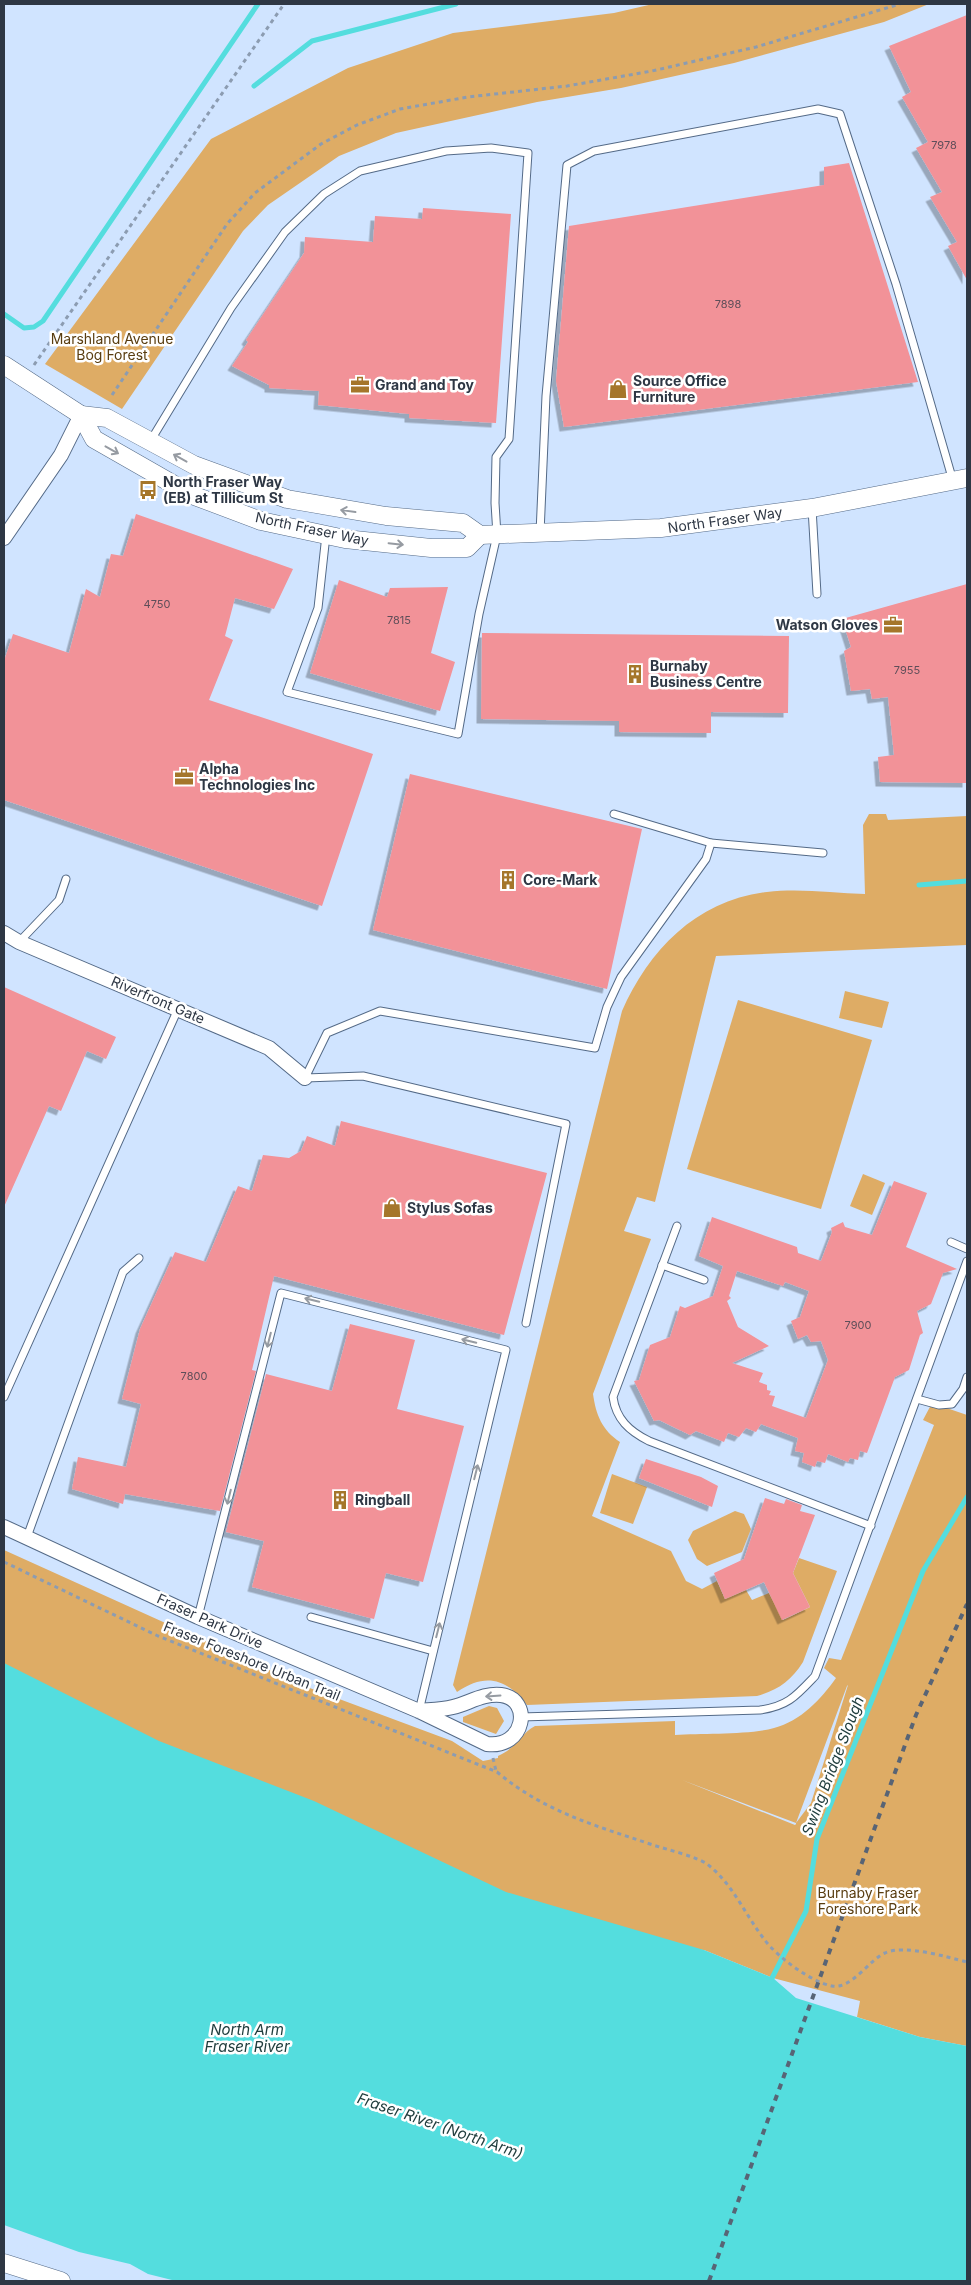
<svg xmlns="http://www.w3.org/2000/svg" width="971" height="2285" font-family="Inter,sans-serif">
<style>
.green{fill:#deac65;fill-rule:evenodd}
.water{fill:#54ddde}
.pier{fill:#d0e4ff}
.lines{fill:none;stroke-linecap:round;stroke-linejoin:round}
.stream{stroke:#54ddde;stroke-width:5}
.building{fill:#f29298;fill-rule:evenodd;filter:url(#shadow)}
.service-casing{stroke:#546a87;stroke-width:9}
.minor-casing{stroke:#546a87;stroke-width:16}
.tertiary-casing{stroke:#546a87;stroke-width:19}
.path{stroke:#8c9cb1;stroke-width:3;stroke-dasharray:4 4;stroke-linecap:butt}
.service{stroke:#fff;stroke-width:7}
.minor{stroke:#fff;stroke-width:14}
.tertiary{stroke:#fff;stroke-width:18}
.rail{stroke:#586475;stroke-width:4;stroke-dasharray:6 6;stroke-linecap:butt}
.oneway{stroke:#969ba2}
.labels{text-anchor:middle;stroke-width:5;stroke-linejoin:round;paint-order:stroke}
.number-label{font-size:11px;fill:#5f4e59}
.park-label{font-size:14px;fill:#593d10;stroke:#fff}
.poi-label{font-size:14px;font-weight:bold;fill:#2e3744;stroke:#fff;text-anchor:start}
.street-label{font-size:14px;fill:#2e3744;stroke:#fff}
.water-label{font-size:15px;font-style:italic;fill:#213e3e;stroke:#fff}
</style>
<defs>
<filter id="shadow"><feDropShadow dx="-4.5" dy="4.5" stdDeviation="0" flood-color="#0004"/></filter>
</defs>
<rect width="100%" height="100%" fill="#d0e4ff"/>
<g class="green">
<polygon points="653,4 929,4 884,22 734,63 621,88 537,102 396,133 339,156 268,205 243,231 122,409 45,364 211,139 348,68 453,33 614,13"/>
<path d="M869 814H886L888 820 967 816V945L716 956 655 1202 637 1197 624 1231 651 1239 593 1394C596 1415 602 1430 620 1442L592 1516 671 1551 686 1581 702 1589 717 1581 725 1599 746 1590 752 1600 769 1593 783 1620 810 1607 793 1573 799 1558 837 1571 803 1662C791 1681 778 1690 757 1696L527 1705C507 1679 486 1672 457 1692L453 1685 622 1011C649 950 697 900 767 892 799 888 833 893 865 894L863 825Z"/>
<polygon points="845,991 889,1002 882,1028 839,1018"/>
<polygon points="738,1000 872,1040 821,1209 687,1169"/>
<polygon points="863,1174 885,1183 872,1215 850,1206"/>
<path d="M932 1403 967 1415V2046L920 2037 857 2017 860 2001 773 1978 704 1950 608 1945 4 1714V1550L307 1687 452 1741 483 1761 498 1758V1756C517 1748 520 1734 535 1726L675 1721V1735C703 1733 749 1735 774 1728 801 1721 821 1699 836 1678L824 1668 829 1658 841 1660 934 1425 923 1420ZM848 1685 811 1803 796 1823 847 1686ZM682 1780 796 1823V1824L795 1825Z"/>
<polygon points="612,1474 647,1487 633,1524 600,1513"/>
<polygon points="735,1511 744,1514 751,1529 742,1552 707,1566 697,1559 688,1540 693,1531"/>
<polygon points="489,1706 497,1708 504,1721 496,1734 463,1722 463,1717"/>
</g>
<polygon class="water" points="4,1663 159,1741 314,1801 506,1892 704,1950 773,1978 796,1998 920,2037 967,2046 967,2281 154,2281 4,2236"/>
<polygon class="pier" points="4,2225 79,2252 130,2264 148,2274 176,2281 145,2281 4,2239"/>
<g class="lines">
<g class="stream">
<polyline points="254,86 312,41 456,4"/>
<polyline points="4,314 24,328 34,327 43,321 258,4"/>
<polyline points="919,885 967,881"/>
<polyline points="770,1982 806,1911 817,1839 923,1571 967,1497"/>
</g>
</g>
<g class="building">
<polygon points="967,15 967,280 948,246 957,242 930,197 942,192 916,148 928,142 902,97 911,92 889,46"/>
<polygon points="849,163 918,382 564,427 556,381 569,226 824,185 824,167"/>
<polygon points="423,208 511,214 496,423 409,418 409,414 318,405 319,391 269,388 269,385 232,366 248,342 246,340 304,253 305,237 373,242 375,216 422,219"/>
<polygon points="136,514 293,569 274,609 235,598 225,636 233,640 209,700 373,754 322,906 4,800 4,661 13,634 69,653 86,589 100,597 111,554 123,556"/>
<polygon points="339,580 387,597 390,588 448,587 431,653 455,662 440,711 310,673"/>
<polygon points="967,584 967,783 880,782 878,757 894,755 888,697 872,699 870,689 851,691 844,651 851,647 842,619"/>
<polygon points="482,633 789,636 788,713 711,712 711,733 619,732 619,721 481,719"/>
<polygon points="410,774 642,829 607,989 373,930"/>
<polygon points="4,987 116,1037 106,1059 87,1051 61,1111 49,1106 4,1207"/>
<polygon points="341,1121 547,1173 504,1335 274,1276 252,1370 256,1371 220,1511 125,1494 123,1504 72,1489 78,1457 126,1467 141,1404 122,1399 140,1329 175,1252 206,1262 238,1186 252,1191 263,1155 289,1158 301,1151 307,1136 335,1146"/>
<path d="M894 1181 927 1193 906 1247 957 1269 943 1273 931 1304 917 1311 923 1333 920 1335 909 1370 895 1377 867 1453 860 1451 858 1460 850 1458 848 1462 828 1454 825 1463 817 1461 815 1467 802 1462 804 1453 795 1451 798 1438 761 1424 756 1432 746 1428 739 1437 728 1433 724 1442 696 1431 690 1435 659 1420 654 1421 634 1381 639 1380 650 1345 670 1337 680 1306 685 1308 713 1296 723 1266 699 1256 712 1217 797 1247 798 1253 821 1261 832 1232 831 1228 843 1222 845 1227 872 1235ZM737 1271 783 1286 785 1282 809 1291 800 1317 791 1321 798 1339 807 1335 811 1342 821 1341 828 1360 806 1418 772 1406 775 1396 769 1395 771 1391 767 1390V1385L759 1382 763 1373 732 1363 769 1346 738 1327 727 1301 731 1298 729 1296Z"/>
<polygon points="350,1324 415,1340 397,1409 464,1426 423,1582 386,1573 374,1619 252,1587 264,1541 226,1532 266,1374 332,1391"/>
<polygon points="646,1459 701,1477 718,1486 712,1507 639,1478"/>
<polygon points="765,1498 784,1504 786,1499 802,1505 800,1511 815,1515 793,1573 810,1607 782,1620 764,1582 725,1599 714,1573 744,1559"/>
</g>
<g class="lines">
<g class="service-casing">
<g id="service">
<polyline points="151,440 231,308 285,232 324,194 360,171 446,151 491,148 528,153 509,439 496,457 495,503 497,535 479,614 458,734 287,692 318,608 326,535"/>
<polyline points="812,508 817,594"/>
<polyline points="540,533 546,396 567,165 594,151 818,109 840,114 896,284 953,481"/>
<polyline points="614,814 711,843"/>
<polyline points="19,942 59,900 66,879"/>
<path d="M677 1226 613 1397C616 1419 629 1431 649 1441L871 1526"/>
<polyline points="951,1242 967,1249"/>
<polyline points="662,1265 704,1280"/>
<polyline points="526,1323 566,1124 363,1076 305,1078 327,1033 380,1011 595,1048 607,1007 621,977 706,859 711,843 823,853"/>
<polyline points="4,1397 178,1009"/>
<polyline points="917,1399 939,1405 952,1404 963,1389 967,1377"/>
<polyline points="27,1537 123,1272 139,1258"/>
<polyline points="198,1617 281,1293 506,1350 419,1711"/>
<polyline points="311,1617 433,1651"/>
<path d="M521 1717 760 1710C788 1706 796 1696 815 1676L967 1261"/>
</g>
</g>
<g class="minor-casing">
<g id="minor">
<polyline points="4,538 61,455 81,415"/>
<polyline points="4,933 19,942 269,1048 305,1078"/>
<path d="M4 1527 198 1617 419 1711 487 1744C525 1749 533 1699 501 1695 484 1693 469 1703 453 1707 442 1710 430 1710 419 1711"/>
</g>
</g>
<g class="tertiary-casing">
<g id="tertiary">
<polyline points="4,365 81,415 94,439 192,495 261,521 345,539 431,548 467,548 480,535"/>
<polyline points="81,415 107,418 194,465 287,499 386,516 463,523 480,535 661,528 812,508 967,478"/>
<polyline points="4,2263 61,2281"/>
</g>
</g>
<g class="path">
<polyline points="34,365 284,4"/>
<polyline points="112,395 227,224 255,193 321,144 357,125 400,109 468,97 567,86 652,71 756,47 900,4"/>
<path d="M4 1562 158 1636 497 1772C545 1812 594 1825 653 1845 668 1850 695 1856 707 1864 733 1884 744 1913 764 1939 776 1956 811 1982 832 1986 851 1990 870 1959 885 1953 904 1944 947 1957 967 1962"/>
<polyline points="493,1758 496,1771"/>
</g>
<use href="#service" class="service"/>
<use href="#minor" class="minor"/>
<use href="#tertiary" class="tertiary"/>
<polyline class="rail" points="709,2281 916,1715 967,1604"/>
</g>
<defs><path id="oneway-shaft" d="M-6 0H5M1.5-3L5.5 0L1.5 3" fill="none" stroke-width="1.6" stroke-linecap="round" stroke-linejoin="round" transform="scale(1.25)"/></defs>
<g class="oneway">
<use href="#oneway-shaft" transform="translate(112 450) rotate(29)"/>
<use href="#oneway-shaft" transform="translate(180 458) rotate(-151)"/>
<use href="#oneway-shaft" transform="translate(348 511) rotate(-172)"/>
<use href="#oneway-shaft" transform="translate(396 544) rotate(6)"/>
<use href="#oneway-shaft" transform="translate(312 1300) rotate(-166)"/>
<use href="#oneway-shaft" transform="translate(269 1340) rotate(104)"/>
<use href="#oneway-shaft" transform="translate(469 1341) rotate(-166)"/>
<use href="#oneway-shaft" transform="translate(476 1472) rotate(-76)"/>
<use href="#oneway-shaft" transform="translate(229 1497) rotate(104)"/>
<use href="#oneway-shaft" transform="translate(438 1630) rotate(-76)"/>
<use href="#oneway-shaft" transform="translate(493 1696) rotate(176)"/>
</g>
<defs>
<g id="office-bare" transform="scale(1.5)"><path d="M-6-3h4V-5.5h4V-3h4V5H-6ZM-1-4.5V-3h2v-1.5ZM-6 0V1H6V0Z" fill="#a5762a" stroke="#fff" stroke-width="2.5" paint-order="stroke"/></g>
<g id="shop-bare" transform="scale(1.5)"><path d="M-5-2.5h2.3a2.7 3.5 0 0 1 5.4 0H5L5.5 6h-11ZM-1.5-2.5h3a1.5 2.3 0 0 0-3 0Z" fill="#a5762a" stroke="#fff" stroke-width="2.5" paint-order="stroke"/></g>
<g id="bus-bare" transform="scale(1.5)"><path d="M-5-6H5V4H4V6H2V4H-2V6H-4V4H-5ZM-3.5-4V0h7V-4ZM-3.5 1.2v1.5H-2V1.2ZM2 1.2v1.5H3.5V1.2Z" fill="#a5762a" stroke="#fff" stroke-width="2.5" paint-order="stroke"/></g>
<g id="building-bare" transform="scale(1.5)"><path d="M-4-6H4V6H1V3H-1V6H-4ZM-2.5-4.3h1.7v1.8h-1.7ZM.8-4.3h1.7v1.8H.8ZM-2.5-1h1.7V.8h-1.7ZM.8-1h1.7V.8H.8Z" fill="#a5762a" stroke="#fff" stroke-width="2.5" paint-order="stroke"/></g>
</defs>
<g fill-rule="evenodd">
<use href="#office-bare" x="360" y="385"/>
<use href="#shop-bare" x="618" y="389"/>
<use href="#bus-bare" x="148" y="490"/>
<use href="#office-bare" x="893" y="625"/>
<use href="#building-bare" x="635" y="674"/>
<use href="#office-bare" x="184" y="777"/>
<use href="#building-bare" x="508" y="880"/>
<use href="#shop-bare" x="392" y="1208"/>
<use href="#building-bare" x="340" y="1500"/>
</g>
<g class="labels">
<g class="number-label">
<text x="944" y="149">7978</text>
<text x="728" y="308">7898</text>
<text x="157" y="608">4750</text>
<text x="399" y="624">7815</text>
<text x="907" y="674">7955</text>
<text x="858" y="1329">7900</text>
<text x="194" y="1380">7800</text>
</g>
<g class="park-label">
<text x="112" y="344">Marshland Avenue<tspan x="112" dy="16">Bog Forest</tspan></text>
<text x="868" y="1898">Burnaby Fraser<tspan x="868" dy="16">Foreshore Park</tspan></text>
</g>
<g class="poi-label">
<text x="633" y="386">Source Office<tspan x="633" dy="16">Furniture</tspan></text>
<text x="375" y="390">Grand and Toy</text>
<text x="163" y="487">North Fraser Way<tspan x="163" dy="16">(EB) at Tillicum St</tspan></text>
<text x="878" y="630" text-anchor="end">Watson Gloves</text>
<text x="650" y="671">Burnaby<tspan x="650" dy="16">Business Centre</tspan></text>
<text x="199" y="774">Alpha<tspan x="199" dy="16">Technologies Inc</tspan></text>
<text x="523" y="885">Core-Mark</text>
<text x="407" y="1213">Stylus Sofas</text>
<text x="355" y="1505">Ringball</text>
</g>
<g class="street-label">
<text transform="translate(725 520) rotate(-8)" y="5">North Fraser Way</text>
<text transform="translate(312 529) rotate(12)" y="5">North Fraser Way</text>
<text transform="translate(158 1000) rotate(23)" y="5">Riverfront Gate</text>
<text transform="translate(210 1621) rotate(24)" y="5">Fraser Park Drive</text>
<text transform="translate(252 1661) rotate(22)" y="5">Fraser Foreshore Urban Trail</text>
</g>
<g class="water-label">
<text transform="translate(833 1766) rotate(-69)" y="5">Swing Bridge Slough</text>
<text x="247" y="2035">North Arm<tspan x="247" dy="17">Fraser River</tspan></text>
<text transform="translate(440 2126) rotate(19)" y="5">Fraser River (North Arm)</text>
</g>
</g>
<rect width="971" height="2285" fill="none" stroke="#2e3744" stroke-width="10"/>
</svg>
